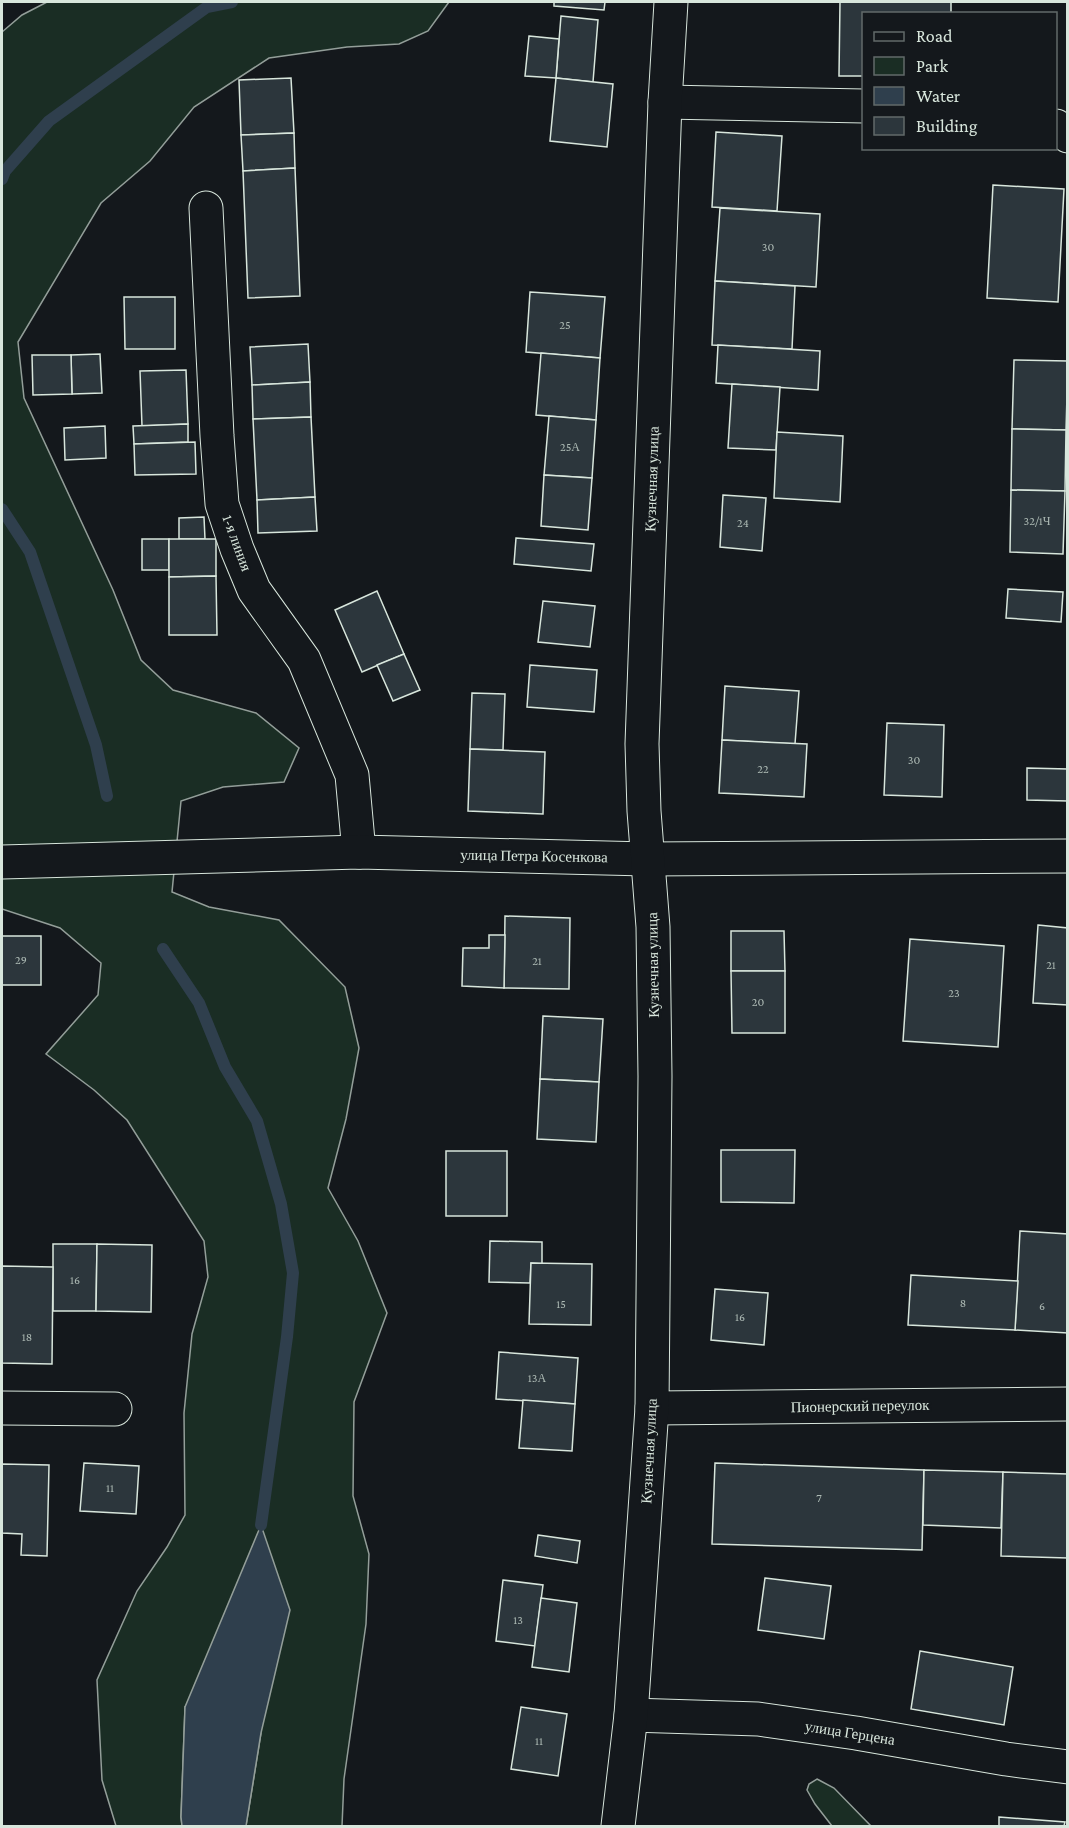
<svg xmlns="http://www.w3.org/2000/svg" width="1069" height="1828" font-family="'Crimson Pro',serif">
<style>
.green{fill:#1a2d24;stroke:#939e99;stroke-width:1.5}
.water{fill:#2f3f4d;stroke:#939e99;stroke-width:1.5}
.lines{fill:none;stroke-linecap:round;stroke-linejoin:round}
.stream{stroke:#2f3f4d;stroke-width:12}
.building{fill:#2c363c;stroke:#d8e6dc;stroke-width:1.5}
.street-casing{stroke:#d8e6dc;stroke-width:35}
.street{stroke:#14181c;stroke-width:33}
.labels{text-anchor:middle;stroke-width:4.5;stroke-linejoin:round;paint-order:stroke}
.number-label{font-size:12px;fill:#adbab4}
.street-label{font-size:15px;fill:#d8e6dc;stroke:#14181c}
</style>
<rect width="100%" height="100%" fill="#14181c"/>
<g class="green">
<polygon points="47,2 449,2 428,31 399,44 347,47 269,58 194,107 150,161 101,203 18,342 24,398 113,590 141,660 173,690 256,713 299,748 284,782 223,787 181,801 172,892 209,907 279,920 345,987 359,1048 346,1119 328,1188 358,1241 387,1313 354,1402 353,1496 369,1554 366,1624 344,1779 342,1826 246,1826 261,1733 185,1707 181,1817 182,1826 116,1826 102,1780 97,1680 137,1591 167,1547 185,1515 184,1413 192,1334 208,1277 204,1241 127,1120 94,1090 46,1054 98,995 101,963 60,928 2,909 2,32 22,15"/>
<polygon points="817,1779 834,1788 871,1826 832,1826 815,1804 807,1790 809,1784"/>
</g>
<polygon class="water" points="261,1525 290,1610 261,1733 246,1826 182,1826 181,1817 185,1707"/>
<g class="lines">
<g class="stream">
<polyline points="2,179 5,171 49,121 207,7 232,2"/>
<polyline points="2,509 30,552 96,745 107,796"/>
<polyline points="163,949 199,1003 225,1067 257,1121 281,1204 293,1273 287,1337 261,1525"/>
</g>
</g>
<g class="building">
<polygon points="554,2 605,2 604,10 554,6"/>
<polygon points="840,2 951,2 951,14 864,14 864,76 839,76"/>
<polygon points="561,16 598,20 593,82 556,78"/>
<polygon points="529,36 559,39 556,78 525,76"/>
<polygon points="291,78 294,133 241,135 239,80"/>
<polygon points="556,78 613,84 607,147 550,141"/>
<polygon points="716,132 782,136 777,211 712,207"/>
<polygon points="294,133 295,168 243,171 241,135"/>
<polygon points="295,168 300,296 248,298 243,171"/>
<polygon points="993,185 1064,189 1058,302 987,298"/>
<polygon points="720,208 820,214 816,287 715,281"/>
<polygon points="715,281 795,286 792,349 712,345"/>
<polygon points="530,292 605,297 600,358 526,352"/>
<polygon points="124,297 175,297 175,349 125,349"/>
<polygon points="308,344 310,382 252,385 250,347"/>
<polygon points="718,345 820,351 818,390 716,383"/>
<polygon points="541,353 600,358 596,420 536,415"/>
<polygon points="100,354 102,393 72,394 71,355"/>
<polygon points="32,355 71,355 72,394 33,395"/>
<polygon points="1014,360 1068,361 1066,430 1012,429"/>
<polygon points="186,370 188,424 142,426 140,371"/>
<polygon points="310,382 311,417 253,419 252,385"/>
<polygon points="732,384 780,387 776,450 728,448"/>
<polygon points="549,416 596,420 592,478 544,475"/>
<polygon points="311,417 315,497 257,500 253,419"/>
<polygon points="188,424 188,442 134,444 133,426"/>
<polygon points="105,426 106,458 65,460 64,428"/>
<polygon points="1012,429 1066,430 1065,491 1011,490"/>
<polygon points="777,432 843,436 840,502 774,498"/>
<polygon points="195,442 196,474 135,475 134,444"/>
<polygon points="544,475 592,478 588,530 541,526"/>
<polygon points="1011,490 1065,491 1063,554 1010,552"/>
<polygon points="723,495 766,498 762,551 720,547"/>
<polygon points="315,497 317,531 258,533 257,500"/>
<polygon points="204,517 205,539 179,539 179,518"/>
<polygon points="516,538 594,544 591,571 514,564"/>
<rect x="142" y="539" width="27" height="31"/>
<polygon points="169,539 216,539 216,576 169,577"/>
<polygon points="216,576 217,635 169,635 169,577"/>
<polygon points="1008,589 1063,592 1061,622 1006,618"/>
<polygon points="377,591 404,654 362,672 335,610"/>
<polygon points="543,601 595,606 590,647 538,642"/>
<polygon points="404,654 420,690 393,701 377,665"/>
<polygon points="530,665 597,670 594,712 527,707"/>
<polygon points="725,686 799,691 795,744 722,740"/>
<polygon points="472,693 505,694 503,750 470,749"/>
<polygon points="887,723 944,725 942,797 884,795"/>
<polygon points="722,740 807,744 804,797 719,793"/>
<polygon points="470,749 545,752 543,814 468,811"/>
<polygon points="1027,768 1068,769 1068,801 1027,800"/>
<polygon points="505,916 570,918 569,989 504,988"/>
<polygon points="1038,925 1068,928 1068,1005 1033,1003"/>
<polygon points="731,931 784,931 785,971 731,971"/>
<polygon points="489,935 505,935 504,988 462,986 463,948 489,948"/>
<rect x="2" y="936" width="39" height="49"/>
<polygon points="910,939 1004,946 998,1047 903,1041"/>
<polygon points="731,971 785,971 785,1033 732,1033"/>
<polygon points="543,1016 603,1019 599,1082 540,1079"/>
<polygon points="540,1079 599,1082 596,1142 537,1139"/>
<polygon points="721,1150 795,1150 794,1203 721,1202"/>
<rect x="446" y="1151" width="61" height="65"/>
<polygon points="1020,1231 1068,1234 1068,1333 1015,1330"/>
<polygon points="490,1241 542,1242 542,1264 531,1263 530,1283 489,1282"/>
<polygon points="53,1244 97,1244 96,1311 53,1311"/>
<polygon points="97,1244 152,1245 151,1312 96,1311"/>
<polygon points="531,1263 592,1264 591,1325 529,1324"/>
<polygon points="2,1266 53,1267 52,1364 2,1363"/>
<polygon points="911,1275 1018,1281 1015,1330 908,1325"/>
<polygon points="715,1289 768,1293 764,1345 711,1340"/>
<polygon points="499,1352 578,1358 575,1404 496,1399"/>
<polygon points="523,1400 575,1404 572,1451 519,1448"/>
<polygon points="84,1463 139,1466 136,1514 80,1511"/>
<polygon points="715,1463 924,1470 922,1550 712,1544"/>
<polygon points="2,1464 49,1465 47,1556 21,1555 22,1534 2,1533"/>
<polygon points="924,1470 1003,1472 1001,1528 923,1525"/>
<polygon points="1003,1472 1068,1474 1068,1558 1001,1556"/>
<polygon points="538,1535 580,1541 577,1563 535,1556"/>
<polygon points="765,1578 831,1586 824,1639 758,1630"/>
<polygon points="503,1580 543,1585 535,1646 496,1641"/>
<polygon points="541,1598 577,1603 569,1672 532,1667"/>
<polygon points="920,1651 1013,1667 1004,1725 911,1709"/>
<polygon points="521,1707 567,1714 558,1776 511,1769"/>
<polygon points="999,1817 1065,1822 1064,1826 999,1826"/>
</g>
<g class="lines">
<g class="street-casing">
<g id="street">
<polyline points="665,102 864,106"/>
<polyline points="1056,126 1068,136"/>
<polyline points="206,208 217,436 222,504 237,549 254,590 304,660 352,775 359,852"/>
<polyline points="2,862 359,852 647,859 1068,856"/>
<polyline points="2,1408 115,1409"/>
<polyline points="652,1408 1068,1404"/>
<polyline points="631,1715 758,1719 856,1733 1006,1759 1068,1767"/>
<polyline points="618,1826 631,1715 652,1408 655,1076 653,927 644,811 642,744 665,102 671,2"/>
</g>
</g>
<use href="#street" class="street"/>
</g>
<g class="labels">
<g class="number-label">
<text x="768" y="251">30</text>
<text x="565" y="329">25</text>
<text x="570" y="451">25А</text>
<text x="1037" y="525">32/1Ч</text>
<text x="743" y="527">24</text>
<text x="914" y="764">30</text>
<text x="763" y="773">22</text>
<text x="21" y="964">29</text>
<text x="537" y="965">21</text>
<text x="1051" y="969">21</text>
<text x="954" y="997">23</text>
<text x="758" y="1006">20</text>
<text x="75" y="1284">16</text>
<text x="963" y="1307">8</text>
<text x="561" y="1308">15</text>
<text x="1042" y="1310">6</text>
<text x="740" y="1321">16</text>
<text x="27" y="1341">18</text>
<text x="537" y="1382">13А</text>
<text x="110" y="1492">11</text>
<text x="819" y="1502">7</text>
<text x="518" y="1624">13</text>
<text x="539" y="1745">11</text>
</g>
<g class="street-label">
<text transform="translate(652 479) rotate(-88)" y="5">Кузнечная улица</text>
<text transform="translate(237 543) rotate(70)" y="5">1-я линия</text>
<text transform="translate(534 856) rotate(1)" y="5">улица Петра Косенкова</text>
<text transform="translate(653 965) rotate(-91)" y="5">Кузнечная улица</text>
<text transform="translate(860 1406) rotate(-1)" y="5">Пионерский переулок</text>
<text transform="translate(649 1451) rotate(-87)" y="5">Кузнечная улица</text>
<text transform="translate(850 1733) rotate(9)" y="5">улица Герцена</text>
</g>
</g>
<rect width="1069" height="1828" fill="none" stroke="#d8e6dc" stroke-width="6"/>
<rect x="862" y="12" width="195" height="138" fill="#14181c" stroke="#626a69" stroke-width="1.5"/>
<rect x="874" y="32" width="30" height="9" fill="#14181c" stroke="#626a69" stroke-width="1.5"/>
<text x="916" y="42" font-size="18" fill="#d8e6dc">Road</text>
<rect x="874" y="57" width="30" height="18" fill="#1a2d24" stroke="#626a69" stroke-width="1.5"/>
<text x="916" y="72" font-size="18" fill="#d8e6dc">Park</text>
<rect x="874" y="87" width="30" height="18" fill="#2f3f4d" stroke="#626a69" stroke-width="1.5"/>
<text x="916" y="102" font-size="18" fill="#d8e6dc">Water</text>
<rect x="874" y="117" width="30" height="18" fill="#2c363c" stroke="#626a69" stroke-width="1.5"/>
<text x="916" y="132" font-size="18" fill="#d8e6dc">Building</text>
</svg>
